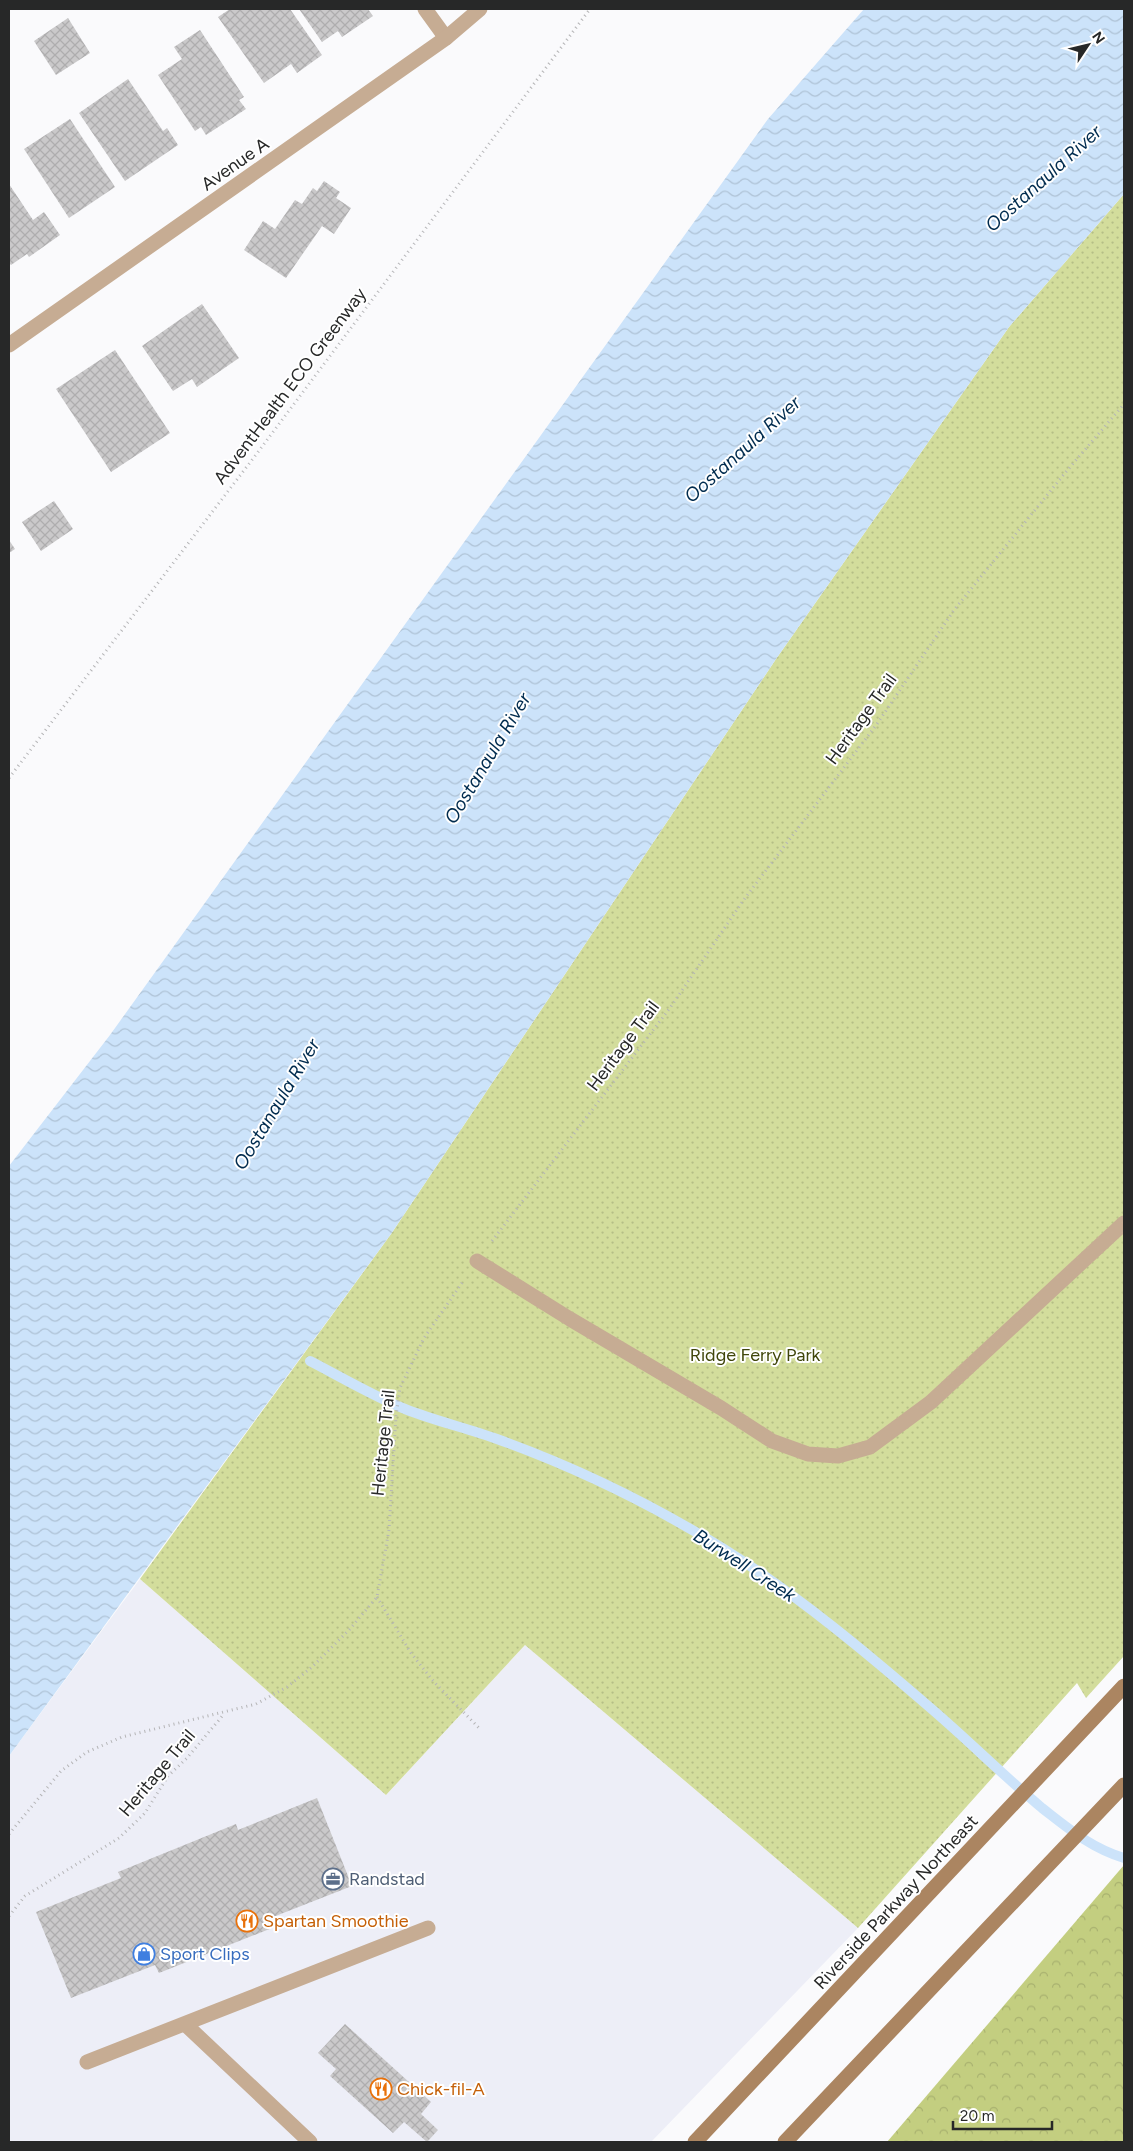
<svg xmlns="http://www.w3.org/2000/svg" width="1133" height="2151" font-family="Figtree,sans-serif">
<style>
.built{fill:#edeef7}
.forest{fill:url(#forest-crowns)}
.park{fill:url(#park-dots)}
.water{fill:url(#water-waves)}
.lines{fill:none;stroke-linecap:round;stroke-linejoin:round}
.stream{stroke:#cce3fa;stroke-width:10}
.building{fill:url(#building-cross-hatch)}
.path{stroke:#b5b5b7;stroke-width:3;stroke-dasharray:1 4;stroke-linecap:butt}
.lane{stroke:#c6ac93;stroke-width:15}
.street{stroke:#c6ac93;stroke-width:15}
.secondary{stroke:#ab8561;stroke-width:15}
.labels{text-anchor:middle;stroke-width:4;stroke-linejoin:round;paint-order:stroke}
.street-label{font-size:18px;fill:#272828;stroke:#fff}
.park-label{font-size:18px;fill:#40460b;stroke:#fff}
.service-label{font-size:18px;fill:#4e5e75;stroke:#fff;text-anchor:start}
.food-label{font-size:18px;fill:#c56008;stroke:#fff;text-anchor:start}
.shop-label{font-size:18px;fill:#366cbe;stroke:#fff;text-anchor:start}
.water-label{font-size:19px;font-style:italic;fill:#012c4f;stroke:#fff}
</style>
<defs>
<pattern id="forest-crowns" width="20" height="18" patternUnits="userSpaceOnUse" patternTransform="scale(1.25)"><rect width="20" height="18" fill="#c3ce80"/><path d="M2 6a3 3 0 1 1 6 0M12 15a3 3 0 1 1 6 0" fill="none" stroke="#a8b16f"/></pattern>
<pattern id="park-dots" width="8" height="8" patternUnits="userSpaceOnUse" patternTransform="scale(1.25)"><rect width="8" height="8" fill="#d3dd9c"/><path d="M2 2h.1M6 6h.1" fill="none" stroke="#b5be86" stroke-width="1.8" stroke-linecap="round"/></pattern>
<pattern id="water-waves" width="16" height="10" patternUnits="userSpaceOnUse" patternTransform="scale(1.25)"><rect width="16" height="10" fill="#cce3fa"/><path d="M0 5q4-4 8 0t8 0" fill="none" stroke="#afc3d6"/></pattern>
<pattern id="building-cross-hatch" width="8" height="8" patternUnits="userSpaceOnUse" patternTransform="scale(1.25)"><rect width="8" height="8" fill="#cac9ca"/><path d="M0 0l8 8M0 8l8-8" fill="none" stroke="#aeadae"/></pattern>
</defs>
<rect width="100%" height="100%" fill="#fafafc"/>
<polygon class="built" points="140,1579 386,1795 525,1645 858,1928 651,2142 9,2142 9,1756"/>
<polygon class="forest" points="1124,1865 1124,2142 887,2142"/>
<polygon class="park" points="1124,194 1124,1656 1086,1698 1077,1683 858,1928 525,1645 386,1795 140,1579 391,1234 776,659 1009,327"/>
<polygon class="water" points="864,9 1124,9 1124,194 1009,327 776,659 391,1234 9,1756 9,1166 110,1035 768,119"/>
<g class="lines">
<path class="stream" d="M310 1361C341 1377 373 1396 405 1409 435 1421 467 1428 497 1439 575 1467 653 1505 724 1549 799 1596 867 1653 934 1711 971 1743 1005 1777 1042 1808 1069 1829 1091 1848 1124 1858"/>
</g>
<g class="building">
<polygon points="230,9 290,9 322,55 297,73 291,64 264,83 218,17"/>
<polygon points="299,9 368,9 373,16 342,37 338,31 322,42"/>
<polygon points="68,18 90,53 56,75 34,41"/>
<polygon points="200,30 244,97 239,100 246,109 206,135 201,127 195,131 158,75 182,59 174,47"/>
<polygon points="128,79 163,131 167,128 178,145 125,181 79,113"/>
<polygon points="70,119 115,187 69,218 24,149"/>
<polygon points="324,181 340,192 336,198 351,208 334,234 322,226 286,278 244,250 263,221 275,229 295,200 302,204 313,188 317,191"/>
<polygon points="9,184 33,220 44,212 60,235 29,257 27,254 11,265 9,263"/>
<polygon points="202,304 239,358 197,387 192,379 173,391 142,346"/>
<polygon points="115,350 170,433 111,472 56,389"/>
<polygon points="54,501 73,529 41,551 22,522"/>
<polygon points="9,540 15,549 9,553"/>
<polygon points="317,1798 352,1886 268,1919 272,1928 159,1973 155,1965 71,1998 36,1912 121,1878 118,1872 236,1824 238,1830"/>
<polygon points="345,2024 431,2102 421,2114 438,2130 427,2142 404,2122 393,2133 330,2076 336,2069 318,2053"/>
</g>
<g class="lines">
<g class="path">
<polyline points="9,778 258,452 590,9"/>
<polyline points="492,1241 670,1008 745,898 877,724 954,610 1065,473 1124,404"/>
<polyline points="377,1597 411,1653 434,1682 481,1730"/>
<polyline points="9,1834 61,1771 87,1752 122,1737 256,1704 287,1687 312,1667 349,1630 377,1597 389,1530 396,1416 400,1388 424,1338 464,1280"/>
<polyline points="9,1916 25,1896 119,1838 145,1813 168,1776 187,1758 224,1714"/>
</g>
<g class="lane">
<polyline points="477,1261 570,1319 721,1408 772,1441 808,1454 838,1456 870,1447 931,1402 1124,1223"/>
<polyline points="186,2025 310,2142"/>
<polyline points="87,2062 428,1928"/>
</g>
<g class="street">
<polyline points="425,9 446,38"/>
<polyline points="9,345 446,38 480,9"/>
</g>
<g class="secondary">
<polyline points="695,2142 1124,1686"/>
<polyline points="785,2142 1124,1785"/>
</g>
</g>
<defs>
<g id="office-ring" transform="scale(1.125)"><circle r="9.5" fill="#fff" stroke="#5c6f8a" stroke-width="1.5"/><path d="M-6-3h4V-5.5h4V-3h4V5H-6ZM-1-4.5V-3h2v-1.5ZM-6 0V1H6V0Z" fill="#5c6f8a"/></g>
<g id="restaurant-ring" transform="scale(1.125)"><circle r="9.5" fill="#fff" stroke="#e8710a" stroke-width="1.5"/><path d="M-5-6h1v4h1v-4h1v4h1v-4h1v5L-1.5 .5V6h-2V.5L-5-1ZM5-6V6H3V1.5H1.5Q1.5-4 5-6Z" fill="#e8710a"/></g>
<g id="shop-ring" transform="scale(1.125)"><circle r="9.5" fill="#fff" stroke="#3f7fe0" stroke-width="1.5"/><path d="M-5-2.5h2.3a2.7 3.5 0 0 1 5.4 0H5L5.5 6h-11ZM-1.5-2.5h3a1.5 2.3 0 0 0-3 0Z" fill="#3f7fe0"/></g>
</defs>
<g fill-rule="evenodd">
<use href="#office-ring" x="333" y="1879"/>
<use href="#restaurant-ring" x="247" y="1921"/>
<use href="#shop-ring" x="144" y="1954"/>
<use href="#restaurant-ring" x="381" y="2089"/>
</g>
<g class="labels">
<g class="street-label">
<text transform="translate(235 164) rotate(-35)" y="6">Avenue A</text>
<text transform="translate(290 386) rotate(-53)" y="6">AdventHealth ECO Greenway</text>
<text transform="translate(861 719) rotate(-54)" y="6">Heritage Trail</text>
<text transform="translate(623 1046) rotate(-53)" y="6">Heritage Trail</text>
<text transform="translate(383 1443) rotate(-84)" y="6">Heritage Trail</text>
<text transform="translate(157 1773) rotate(-50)" y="6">Heritage Trail</text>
<text transform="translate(896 1902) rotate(-47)" y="6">Riverside Parkway Northeast</text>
</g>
<g class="park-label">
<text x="755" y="1361">Ridge Ferry Park</text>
</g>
<g class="service-label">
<text x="349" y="1885">Randstad</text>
</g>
<g class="food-label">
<text x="263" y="1927">Spartan Smoothie</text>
<text x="397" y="2095">Chick-fil-A</text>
</g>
<g class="shop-label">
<text x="160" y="1960">Sport Clips</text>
</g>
<g class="water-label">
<text transform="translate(1043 178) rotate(-42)" y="7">Oostanaula River</text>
<text transform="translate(742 449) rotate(-42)" y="7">Oostanaula River</text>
<text transform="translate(487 758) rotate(-59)" y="7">Oostanaula River</text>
<text transform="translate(276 1104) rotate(-59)" y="7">Oostanaula River</text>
<text transform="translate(745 1565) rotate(33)" y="7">Burwell Creek</text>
</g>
</g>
<rect width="1133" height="2151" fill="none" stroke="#272828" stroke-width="20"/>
<g transform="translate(1088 45) rotate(55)" stroke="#ffffff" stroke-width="4" paint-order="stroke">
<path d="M0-4L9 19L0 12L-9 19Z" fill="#272828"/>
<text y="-8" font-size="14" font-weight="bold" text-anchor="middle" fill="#272828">N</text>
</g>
<path d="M953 2121v8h99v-8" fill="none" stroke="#272828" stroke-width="2.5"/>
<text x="960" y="2121" font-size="15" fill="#272828" stroke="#ffffff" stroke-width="4" paint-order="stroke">20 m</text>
</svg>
